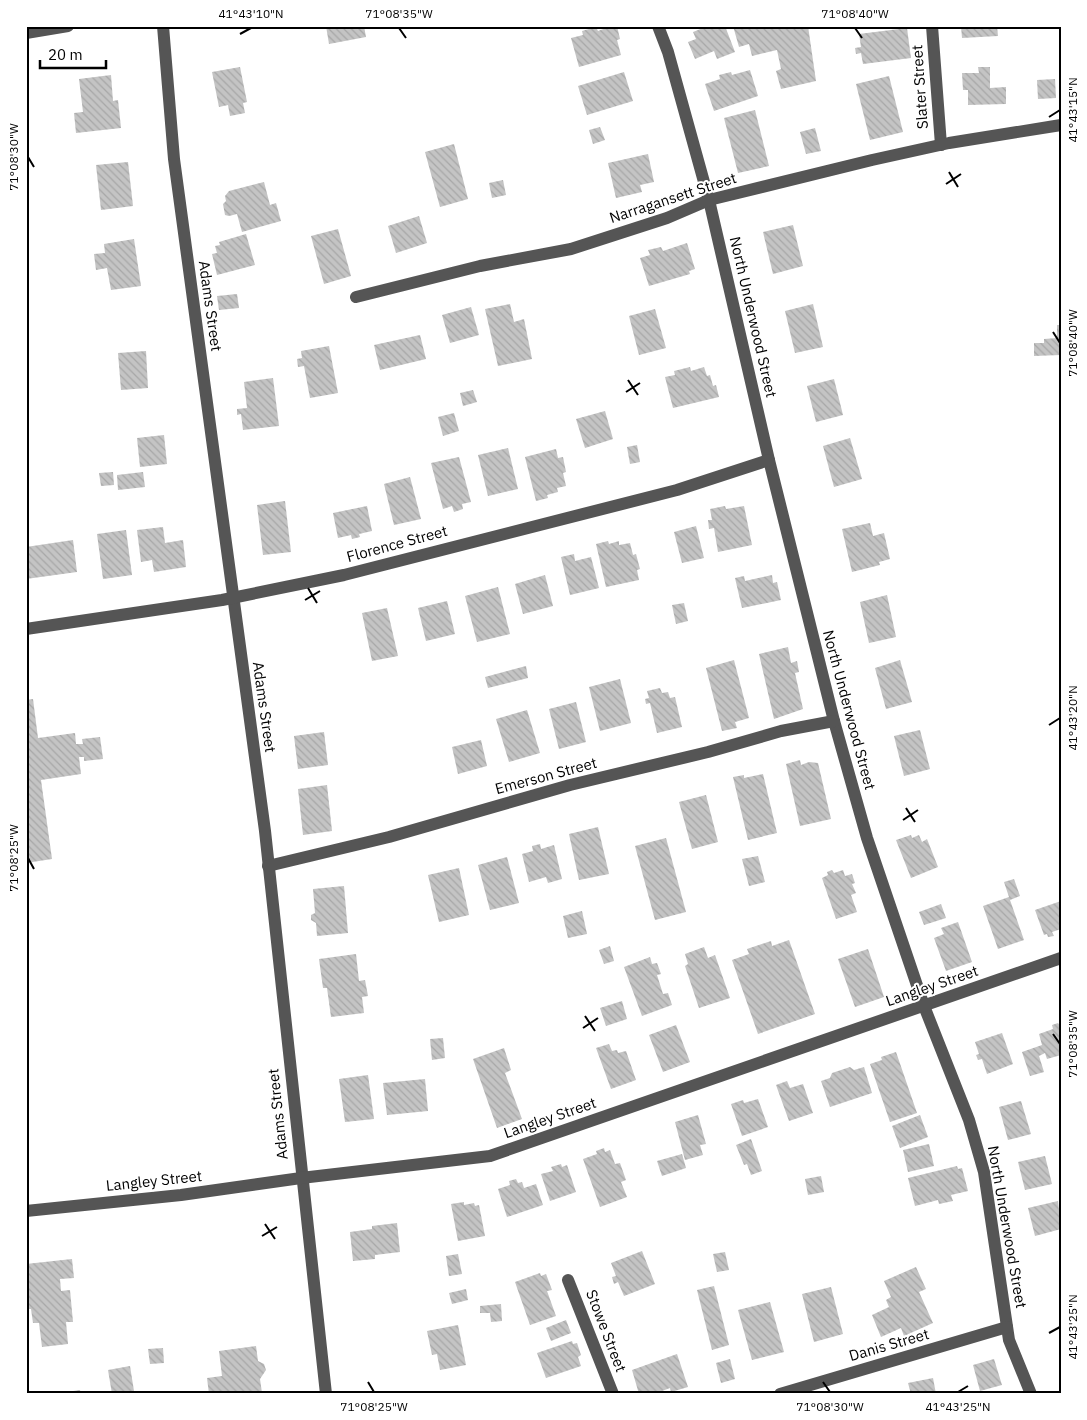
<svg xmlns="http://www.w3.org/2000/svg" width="1087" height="1420" font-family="'IBM Plex Sans',sans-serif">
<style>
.building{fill:url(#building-back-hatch)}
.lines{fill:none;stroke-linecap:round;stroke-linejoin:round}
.minor{stroke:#555;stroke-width:12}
.ticks{fill:none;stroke:#000;stroke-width:2}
.labels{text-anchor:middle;stroke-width:4;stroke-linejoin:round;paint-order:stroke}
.street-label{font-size:15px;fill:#000;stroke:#fff}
.neatline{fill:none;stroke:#000;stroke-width:2}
.ticks-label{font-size:12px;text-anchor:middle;fill:#000}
</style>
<defs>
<pattern id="building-back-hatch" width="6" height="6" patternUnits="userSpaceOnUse" patternTransform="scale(1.25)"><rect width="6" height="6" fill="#c4c4c4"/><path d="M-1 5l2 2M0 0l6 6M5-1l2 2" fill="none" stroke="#a7a7a7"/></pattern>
</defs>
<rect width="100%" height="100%" fill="#fff"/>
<g class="building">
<polygon points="326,26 364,26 366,37 329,44"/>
<polygon points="612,26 617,26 620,39 617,40 621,55 579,67 571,38 583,35 582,31 596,27 598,31"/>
<polygon points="708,26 725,26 735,52 717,59 714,51 695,59 688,42 696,39 693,32"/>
<polygon points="733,26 808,26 816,81 781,89 776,71 781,69 777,50 752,56 749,44 739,47"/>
<polygon points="961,26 997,26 998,36 962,38"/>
<polygon points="907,28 911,58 863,64 861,53 856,54 855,48 861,47 859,34"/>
<polygon points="240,67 247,102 243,103 245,113 230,116 228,105 219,107 212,72"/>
<polygon points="978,67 990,67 990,88 1006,87 1006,104 968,105 968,90 963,90 962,73 979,73"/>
<polygon points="750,70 758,96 714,111 705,84 720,79 719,75 731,72 732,75"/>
<polygon points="624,72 633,101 587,115 578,86"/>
<polygon points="111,75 113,101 118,100 121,128 76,133 74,113 83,112 79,79"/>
<polygon points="889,76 903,132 870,140 856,84"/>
<polygon points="1055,79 1056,98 1038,99 1037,80"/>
<polygon points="755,110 769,166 738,173 724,118"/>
<polygon points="600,127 605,140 593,144 589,130"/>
<polygon points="815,128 821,151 806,154 800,132"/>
<polygon points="454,144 468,199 440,207 425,152"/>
<polygon points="648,154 654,182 640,185 642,192 616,198 608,163"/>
<polygon points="128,162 133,206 101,210 96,165"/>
<polygon points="503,180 506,195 492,198 489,183"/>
<polygon points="264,182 270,205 276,203 281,221 242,232 237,214 229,216 225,215 223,204 226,201 225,196 229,191"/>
<polygon points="419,216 427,243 396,253 388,226"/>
<polygon points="793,225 803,266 773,274 763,232"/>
<polygon points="338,229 351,276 324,284 311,236"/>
<polygon points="246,234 255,265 217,275 212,254 217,253 215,246 220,245 219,242"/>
<polygon points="134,239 141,286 111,290 107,268 96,270 94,254 105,253 104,244"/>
<polygon points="687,243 695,269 689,271 690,274 649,286 640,258 650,255 648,250 661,247 663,251"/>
<polygon points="237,294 239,308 219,310 217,296"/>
<polygon points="510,304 514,322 524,319 532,359 498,366 485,309"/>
<polygon points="813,304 823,347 795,353 785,311"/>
<polygon points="471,307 479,335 450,343 442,315"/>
<polygon points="655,309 666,348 639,355 629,316"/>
<polygon points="1057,325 1061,325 1061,355 1034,356 1034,343 1044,343 1044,339 1057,338"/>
<polygon points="420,335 426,359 380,370 374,345"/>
<polygon points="329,346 338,393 310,398 304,366 298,367 297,359 302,358 301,351"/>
<polygon points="146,351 148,388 121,390 118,353"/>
<polygon points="690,367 691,371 704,367 707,376 710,375 713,386 716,385 719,397 673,408 665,377 675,375 674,371"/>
<polygon points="273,378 279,426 243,430 241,414 237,415 237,409 247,408 244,382"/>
<polygon points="834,379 843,415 816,422 807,386"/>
<polygon points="473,390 477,402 463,406 460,393"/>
<polygon points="605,411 613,439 585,448 576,419"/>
<polygon points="454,413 459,431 443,436 438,417"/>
<polygon points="164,435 167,464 140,467 137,438"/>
<polygon points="850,438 862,479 834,487 823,446"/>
<polygon points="637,445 640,462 630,464 627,447"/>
<polygon points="508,448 518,489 488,496 478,455"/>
<polygon points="556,449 558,458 563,457 566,472 563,473 566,486 557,488 558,492 547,495 548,498 536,501 525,457"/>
<polygon points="459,457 471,502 462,504 463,509 454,512 452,506 443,509 431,463"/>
<polygon points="113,472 114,485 101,486 99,473"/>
<polygon points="143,472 145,487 118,490 117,475"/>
<polygon points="410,477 421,519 394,525 384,484"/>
<polygon points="285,501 291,552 263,555 257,505"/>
<polygon points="367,506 372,531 359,534 360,537 352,539 351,535 338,538 333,513"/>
<polygon points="725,506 726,509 744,506 752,545 718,552 714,528 709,529 708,520 712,520 710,509"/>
<polygon points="870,523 873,536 884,533 890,559 879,562 880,565 852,572 842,529"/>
<polygon points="696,526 704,558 682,563 674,532"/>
<polygon points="163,527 165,543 183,540 186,567 154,572 152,560 141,562 137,530"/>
<polygon points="126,530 132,575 103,579 97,534"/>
<polygon points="73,540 77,572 26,579 26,547"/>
<polygon points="608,541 609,544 619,541 619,545 630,543 633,555 636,554 640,569 637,570 639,580 606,587 596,544"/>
<polygon points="574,554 575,561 591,557 599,588 570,595 561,557"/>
<polygon points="545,575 553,606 523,614 515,584"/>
<polygon points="772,575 773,583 777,582 781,600 742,608 735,578 744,576 745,581"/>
<polygon points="498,587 510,634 477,642 465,596"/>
<polygon points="887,595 896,637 869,643 860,602"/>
<polygon points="447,601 455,634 426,641 418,608"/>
<polygon points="684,603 688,621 676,624 672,605"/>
<polygon points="387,608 398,656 372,661 362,613"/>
<polygon points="788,647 791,663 797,661 799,672 795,673 803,709 774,719 759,654"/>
<polygon points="734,660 749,718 735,722 737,728 722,731 706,668"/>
<polygon points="900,660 912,702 886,709 875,668"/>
<polygon points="526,666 528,678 488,688 485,677"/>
<polygon points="620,679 631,723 600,731 589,687"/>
<polygon points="660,688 662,693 668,692 670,698 675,697 682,727 657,733 650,703 646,704 645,699 649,698 647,691"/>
<polygon points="33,699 38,738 75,733 76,744 83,744 82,739 100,737 103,759 84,761 84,757 79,757 81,774 41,780 52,859 26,863 26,700"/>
<polygon points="576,702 586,742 559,749 549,709"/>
<polygon points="527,710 540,753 509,762 496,719"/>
<polygon points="920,730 930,769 904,776 894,736"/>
<polygon points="324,732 328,765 298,769 294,736"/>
<polygon points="481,740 487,766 458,774 452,747"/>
<polygon points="800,760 801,765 809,762 818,763 831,819 800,826 786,764"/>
<polygon points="763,774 777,833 748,840 733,777 744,775 744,778"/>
<polygon points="327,785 332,831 303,835 298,789"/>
<polygon points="706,795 718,842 692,849 679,802"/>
<polygon points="598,827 609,874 579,880 569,834"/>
<polygon points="911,835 912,838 919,835 922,842 927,839 938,867 911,878 896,840"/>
<polygon points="666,838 686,912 655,920 635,846"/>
<polygon points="540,844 541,849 554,845 562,879 548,883 546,877 529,882 522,854 533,851 532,846"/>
<polygon points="758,856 765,882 749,886 742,859"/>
<polygon points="507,857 519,903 490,910 478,865"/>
<polygon points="459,868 469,915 439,922 428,875"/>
<polygon points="832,870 834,873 843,870 845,876 852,874 855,883 852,884 856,893 851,895 857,912 836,919 822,878 828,875 827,872"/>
<polygon points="1014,879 1020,896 1010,900 1024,940 998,949 983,906 1009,897 1004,882"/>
<polygon points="344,886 348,933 317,936 316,923 311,920 311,915 315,913 313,889"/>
<polygon points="1061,901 1061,929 1052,932 1054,936 1048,937 1047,934 1044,935 1035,910"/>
<polygon points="941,904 946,918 924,925 919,912"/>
<polygon points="582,911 587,934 568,938 563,916"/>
<polygon points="958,922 972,962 946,971 934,938 944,934 941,928"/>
<polygon points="789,940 815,1014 758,1034 732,960 749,954 747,949 771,941 772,946"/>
<polygon points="610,946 614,961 604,964 599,950"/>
<polygon points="704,947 708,958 715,955 730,998 699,1008 685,966 688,964 685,954"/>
<polygon points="868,949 884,997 855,1007 838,959"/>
<polygon points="356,954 359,981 365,980 368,996 362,997 364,1013 331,1017 327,988 323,988 319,959"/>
<polygon points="650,957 652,964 657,963 661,974 657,975 663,994 668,993 672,1005 642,1016 624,967"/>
<polygon points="622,1001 627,1019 606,1026 600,1008"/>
<polygon points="1058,1023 1061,1027 1061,1055 1047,1059 1045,1053 1039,1056 1044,1072 1030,1076 1022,1052 1042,1045 1039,1034 1053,1029 1052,1025"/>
<polygon points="676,1025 690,1062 663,1072 649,1035"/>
<polygon points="1002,1033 1013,1064 987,1074 982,1059 978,1060 976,1055 979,1054 975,1042"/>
<polygon points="443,1038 445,1058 432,1060 430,1039"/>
<polygon points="609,1044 612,1051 617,1050 618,1053 626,1051 636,1080 611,1089 596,1048"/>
<polygon points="504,1048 511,1070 505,1073 522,1119 497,1128 473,1059"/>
<polygon points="896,1052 917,1113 890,1122 870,1064 882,1060 881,1057"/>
<polygon points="850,1067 854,1070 864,1067 872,1093 830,1107 821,1081 830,1078 832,1073"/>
<polygon points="368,1075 374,1119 345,1122 339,1079"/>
<polygon points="425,1079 428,1111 387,1115 383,1083"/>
<polygon points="787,1081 790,1088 803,1084 813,1113 789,1121 776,1085"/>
<polygon points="758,1099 768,1127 742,1136 731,1104 743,1100 744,1103"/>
<polygon points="1021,1101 1031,1134 1008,1140 999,1107"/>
<polygon points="698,1115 706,1144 700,1145 703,1155 685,1160 675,1122"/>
<polygon points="920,1115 928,1137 900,1148 892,1126"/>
<polygon points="751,1139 762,1171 751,1175 747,1164 744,1165 736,1145"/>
<polygon points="929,1144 934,1166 908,1172 903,1150"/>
<polygon points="604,1148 605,1152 610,1150 615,1164 620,1163 626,1180 621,1182 627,1197 600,1207 583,1159 597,1154 596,1151"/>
<polygon points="682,1154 686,1168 662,1176 657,1161"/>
<polygon points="1045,1156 1052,1184 1025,1190 1018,1162"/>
<polygon points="561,1164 562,1167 567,1165 576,1192 550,1201 541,1174 553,1171 551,1167"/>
<polygon points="957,1166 958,1169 962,1168 968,1191 951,1195 953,1201 939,1204 938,1200 915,1206 908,1178"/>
<polygon points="821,1176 824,1192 808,1195 805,1179"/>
<polygon points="516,1179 518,1183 522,1182 524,1188 536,1184 543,1205 507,1217 498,1189 510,1185 509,1181"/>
<polygon points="1058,1201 1061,1229 1035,1236 1028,1208"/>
<polygon points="464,1202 464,1205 474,1203 475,1206 479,1205 485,1236 458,1241 451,1204"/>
<polygon points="397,1223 400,1252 375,1255 375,1259 353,1261 350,1232 372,1229 372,1226"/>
<polygon points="642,1251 655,1284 624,1296 618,1282 614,1284 612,1277 616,1276 611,1263"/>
<polygon points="725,1252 729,1270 717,1272 713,1254"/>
<polygon points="458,1254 462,1274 449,1276 446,1256"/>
<polygon points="72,1259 74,1278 60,1279 61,1291 70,1290 73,1322 66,1322 68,1344 42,1347 39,1323 33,1323 31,1309 27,1309 26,1292 29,1292 26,1264"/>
<polygon points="916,1267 926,1289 919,1292 933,1323 904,1336 901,1328 881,1337 872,1315 889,1307 886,1300 891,1297 884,1281"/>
<polygon points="540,1273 541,1276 546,1274 552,1290 547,1291 556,1316 530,1325 515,1282"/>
<polygon points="714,1286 729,1345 712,1350 697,1290"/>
<polygon points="831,1287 843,1334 814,1342 802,1294"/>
<polygon points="466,1289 468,1300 452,1304 449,1293"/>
<polygon points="770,1302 784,1352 752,1360 738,1310"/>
<polygon points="501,1304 502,1321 491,1322 490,1313 480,1313 480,1306"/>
<polygon points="566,1320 571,1333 551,1341 546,1328"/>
<polygon points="458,1325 466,1365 440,1370 437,1354 432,1355 427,1331"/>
<polygon points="572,1341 573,1344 577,1343 581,1355 578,1357 581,1366 546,1378 537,1353"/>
<polygon points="256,1346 258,1361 264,1364 266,1370 260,1379 262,1393 209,1394 207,1378 222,1376 219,1351"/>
<polygon points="163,1348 164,1363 150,1364 148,1349"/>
<polygon points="677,1354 688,1387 671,1392 670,1388 654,1394 639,1394 632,1370"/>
<polygon points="730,1359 735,1379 721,1383 716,1363"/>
<polygon points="994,1359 1002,1385 980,1391 973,1365"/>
<polygon points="130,1366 134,1391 112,1394 108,1370"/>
<polygon points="933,1378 936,1394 911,1394 908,1383"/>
<polygon points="80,1390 81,1394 59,1394 59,1393"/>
</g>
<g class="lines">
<g class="minor">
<polyline points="163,26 174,159 265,831 326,1394"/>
<polyline points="658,26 668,52 709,200 769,460 834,721 867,838 924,1006 969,1120 984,1172 1009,1340 1031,1394"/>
<polyline points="932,26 941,145"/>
<polyline points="26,33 68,26"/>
<polyline points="356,297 480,266 571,249 667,218 709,200 872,160 949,143 1061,125"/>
<polyline points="26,629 222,600 344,575 677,490 769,460"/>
<polyline points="268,866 389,837 570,785 708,752 781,731 834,721"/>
<polyline points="26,1211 181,1195 301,1178 490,1156 1061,958"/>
<polyline points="568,1280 613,1394"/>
<polyline points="780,1394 1007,1327"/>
</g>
</g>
<path class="ticks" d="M399 28 406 38M855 28 862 38M240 34 251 28M1049 117 1060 110M28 157 34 167M949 172 958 187M946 184 961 174M1053 332 1060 343M628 380 638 395M626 392 640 383M308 588 317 603M305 600 320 591M1049 725 1060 718M906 808 915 822M903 820 918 810M28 858 34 869M585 1016 595 1031M583 1028 598 1018M1053 1034 1060 1044M265 1224 275 1239M262 1236 277 1227M1049 1333 1060 1327M368 1382 374 1392M823 1382 830 1392M958 1392 968 1386"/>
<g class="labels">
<g class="street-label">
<text transform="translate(920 87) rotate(-94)" y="5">Slater Street</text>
<text transform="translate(673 198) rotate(-18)" y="5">Narragansett Street</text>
<text transform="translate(210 306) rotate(82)" y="5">Adams Street</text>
<text transform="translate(753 317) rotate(77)" y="5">North Underwood Street</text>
<text transform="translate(397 544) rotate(-15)" y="5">Florence Street</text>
<text transform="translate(264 707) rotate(82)" y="5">Adams Street</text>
<text transform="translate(849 710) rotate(75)" y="5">North Underwood Street</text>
<text transform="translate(546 776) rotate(-15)" y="5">Emerson Street</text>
<text transform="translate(932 986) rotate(-19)" y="5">Langley Street</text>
<text transform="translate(278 1114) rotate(-96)" y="5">Adams Street</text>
<text transform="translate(550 1118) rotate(-19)" y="5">Langley Street</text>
<text transform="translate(154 1181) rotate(-6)" y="5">Langley Street</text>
<text transform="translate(1007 1227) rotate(80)" y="5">North Underwood Street</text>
<text transform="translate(606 1331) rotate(69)" y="5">Stowe Street</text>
<text transform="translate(889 1345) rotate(-16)" y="5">Danis Street</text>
</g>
</g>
<rect width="1087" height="1420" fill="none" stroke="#ffffff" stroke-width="55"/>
<path d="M40 60v8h66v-8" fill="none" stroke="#000000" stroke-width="2.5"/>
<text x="48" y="60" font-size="15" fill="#000000" stroke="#ffffff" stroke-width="4" paint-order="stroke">20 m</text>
<rect x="28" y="28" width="1032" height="1364" class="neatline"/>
<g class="ticks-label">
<text x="251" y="18">41°43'10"N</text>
<text x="399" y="18">71°08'35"W</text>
<text x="855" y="18">71°08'40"W</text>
<text transform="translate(1073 110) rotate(-90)" y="4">41°43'15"N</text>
<text transform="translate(14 157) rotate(-90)" y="4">71°08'30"W</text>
<text transform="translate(1073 343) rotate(-90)" y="4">71°08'40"W</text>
<text transform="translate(1073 718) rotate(-90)" y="4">41°43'20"N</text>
<text transform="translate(14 858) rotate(-90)" y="4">71°08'25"W</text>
<text transform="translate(1073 1044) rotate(-90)" y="4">71°08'35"W</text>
<text transform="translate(1073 1327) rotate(-90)" y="4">41°43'25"N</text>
<text x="374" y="1411">71°08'25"W</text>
<text x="830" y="1411">71°08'30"W</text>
<text x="958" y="1411">41°43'25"N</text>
</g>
</svg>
